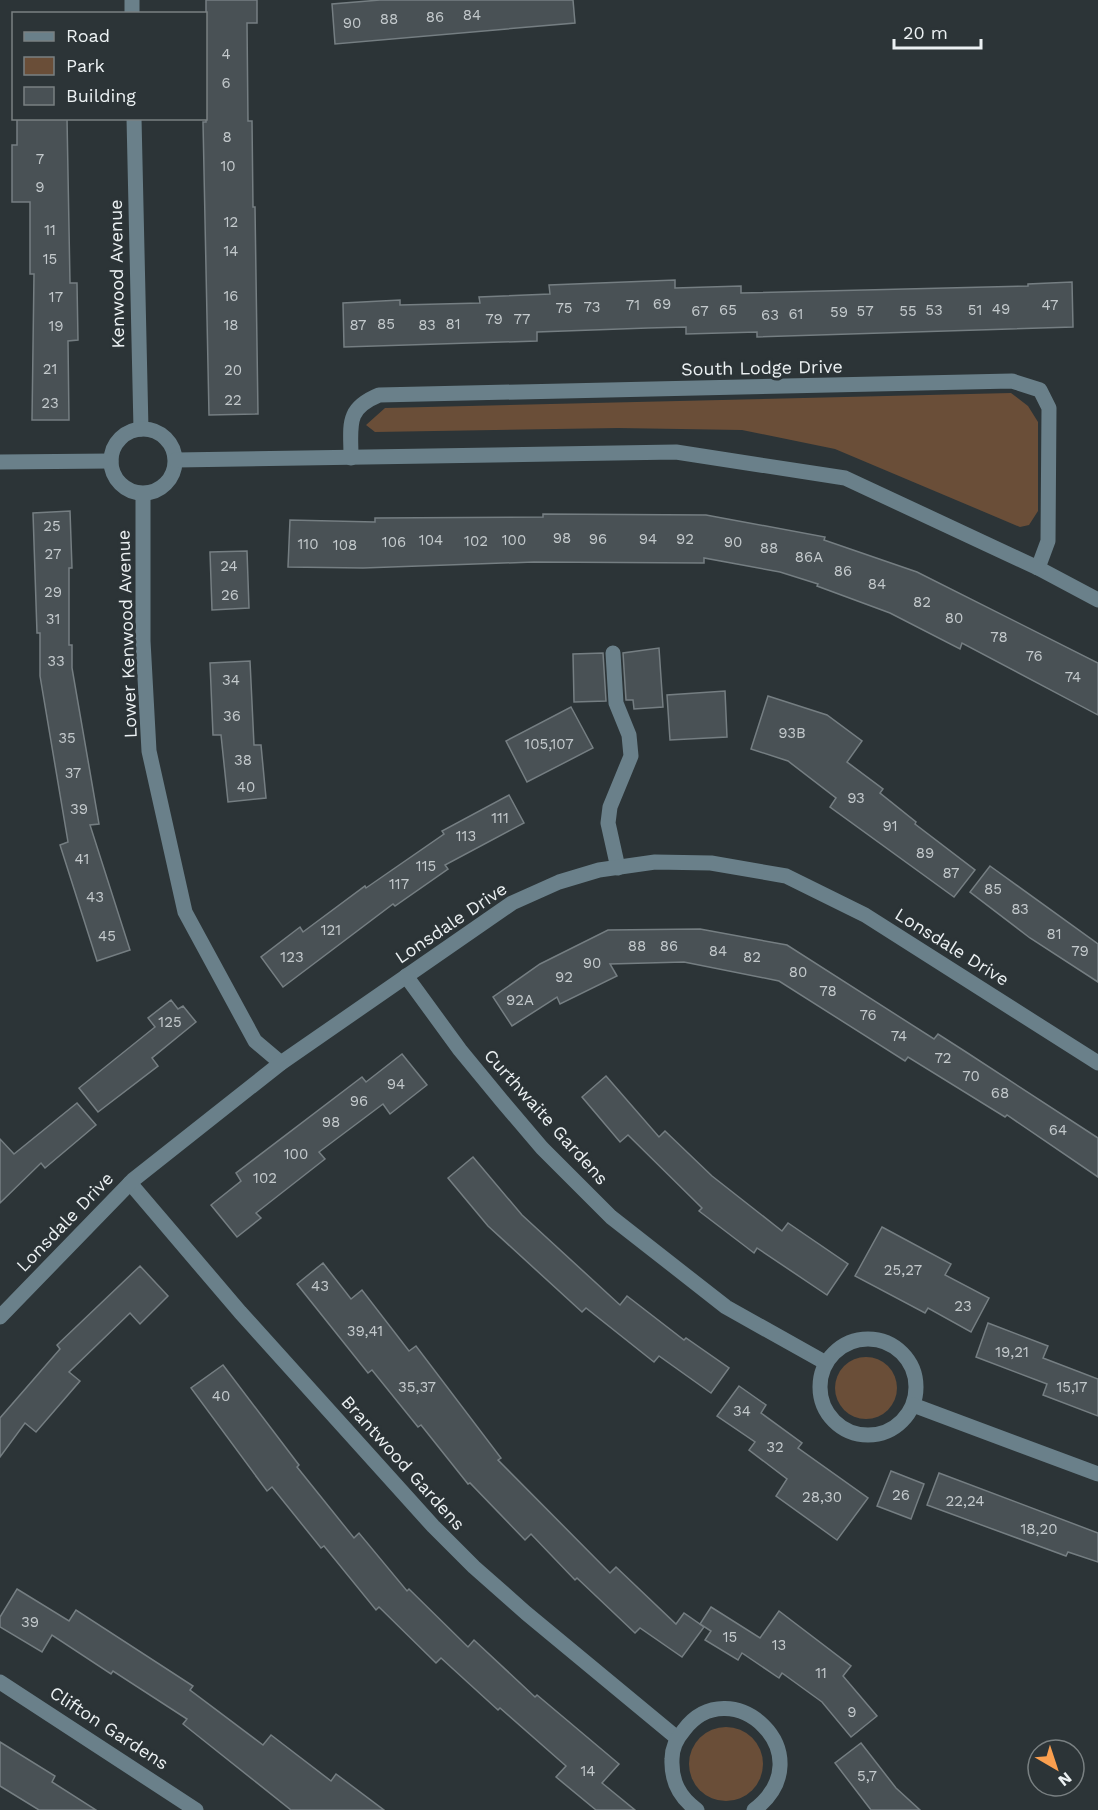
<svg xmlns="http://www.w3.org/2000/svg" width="1098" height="1810" font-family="'Work Sans',sans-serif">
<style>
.green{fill:#6a4e38}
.building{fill:#495155;stroke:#757e82;stroke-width:1.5}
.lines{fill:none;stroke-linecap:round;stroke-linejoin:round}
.minor{stroke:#6a808a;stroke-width:15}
.labels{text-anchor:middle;stroke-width:6;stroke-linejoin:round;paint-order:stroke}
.number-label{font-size:15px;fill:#c3c9cc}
.street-label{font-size:18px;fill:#ecf1f3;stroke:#2c3437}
</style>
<rect width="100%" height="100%" fill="#2c3437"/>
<g class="green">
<polygon points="1011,393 1028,406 1038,422 1038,511 1029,525 1020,527 835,449 742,430 618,428 375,432 366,425 385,408"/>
<circle cx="866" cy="1388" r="31"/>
<circle cx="726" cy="1764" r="37"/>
</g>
<g class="building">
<polygon points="206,0 257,0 257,23 247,23 248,121 252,121 253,207 255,207 258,414 209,415 203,122 206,122"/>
<polygon points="380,0 573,0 575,23 335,44 332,4"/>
<polygon points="17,118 67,118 70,283 77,283 78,340 68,341 69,420 32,420 34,274 30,274 30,202 12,202 12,145 17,145"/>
<polygon points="675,280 675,288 741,286 741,293 1028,286 1028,284 1072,282 1073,327 757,337 757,332 686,334 686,327 648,328 537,332 537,341 344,347 343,303 400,300 400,305 480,303 479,297 550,294 549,285"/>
<polygon points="70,511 72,568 69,568 69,645 72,645 72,668 99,824 90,825 130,950 97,961 60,845 68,842 40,676 40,633 37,633 33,513"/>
<polygon points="543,514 706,515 825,537 824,540 917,572 1098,663 1098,715 962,643 960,649 890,613 817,586 818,584 780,572 704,558 704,563 534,562 363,568 288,567 290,520 375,522 375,518 543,517"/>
<polygon points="247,551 249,608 212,610 210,552"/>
<polygon points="659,648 663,707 634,709 633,700 626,700 623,653"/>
<polygon points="603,653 606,701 574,702 573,654"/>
<polygon points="250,661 254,745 261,745 266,798 228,802 221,735 213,735 210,663"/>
<polygon points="725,691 727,737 670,740 667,695"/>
<polygon points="768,696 827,715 862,741 847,762 883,789 880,793 916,822 915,824 975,870 954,897 830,807 836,798 788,761 751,749"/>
<polygon points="571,707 593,748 527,782 506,741"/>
<polygon points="509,795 524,823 445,865 448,869 395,906 393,904 283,987 261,957 300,927 303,932 365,886 366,888 444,834 442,831"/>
<polygon points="990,866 1098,944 1098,982 1030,938 970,892"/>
<polygon points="700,929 787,945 934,1039 938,1034 966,1052 1098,1138 1098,1177 1007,1115 1005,1117 908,1057 905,1061 779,981 684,962 610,964 617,976 560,1004 557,997 512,1026 493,997 540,964 608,930"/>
<polygon points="171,1000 178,1009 183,1006 196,1022 152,1058 158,1066 98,1112 79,1088 155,1027 148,1018"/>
<polygon points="402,1054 427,1085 390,1114 383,1104 319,1152 325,1159 256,1213 261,1218 237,1237 211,1205 241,1181 236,1173 362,1077 366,1082"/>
<polygon points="606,1076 659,1137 665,1131 712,1176 782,1231 788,1223 848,1264 827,1295 757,1248 754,1253 699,1211 702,1208 628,1135 620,1142 582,1097"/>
<polygon points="77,1103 96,1125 45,1168 41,1163 0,1203 0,1139 14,1154"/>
<polygon points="473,1157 522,1215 620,1305 627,1296 684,1340 686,1338 729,1368 711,1393 659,1356 654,1362 586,1308 582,1312 488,1226 448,1178"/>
<polygon points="882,1227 951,1264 945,1275 989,1298 971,1332 928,1308 925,1313 855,1276"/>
<polygon points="323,1263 351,1299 362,1290 409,1351 416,1346 501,1458 498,1460 610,1573 616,1567 676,1624 684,1613 704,1627 682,1657 640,1628 635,1633 577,1578 575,1580 531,1534 525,1540 470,1483 468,1484 421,1425 418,1427 372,1370 368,1373 297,1284"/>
<polygon points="140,1266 168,1296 140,1324 130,1313 69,1372 80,1381 36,1432 25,1423 0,1457 0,1418 60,1349 57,1345"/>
<polygon points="988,1323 1048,1346 1043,1358 1098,1379 1098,1416 1043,1395 1047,1384 976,1357"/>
<polygon points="223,1365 299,1465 297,1467 354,1538 359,1533 407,1591 409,1589 468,1647 474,1640 535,1697 537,1695 619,1764 602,1783 635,1810 596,1810 556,1777 566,1766 500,1708 498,1710 441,1658 436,1663 379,1607 376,1610 324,1546 321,1548 272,1487 267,1491 191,1388"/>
<polygon points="739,1386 766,1405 761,1413 802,1443 798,1448 868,1498 837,1540 776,1496 787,1479 749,1450 755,1442 717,1416"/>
<polygon points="891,1471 924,1484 911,1519 877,1506"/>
<polygon points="939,1473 1098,1533 1098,1562 1068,1552 1066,1556 927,1505"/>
<polygon points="17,1589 69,1621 76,1610 193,1686 190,1690 263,1745 271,1735 331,1781 336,1774 384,1810 291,1810 183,1724 187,1719 113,1671 111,1674 52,1635 42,1652 0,1627 0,1617"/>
<polygon points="711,1607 760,1638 779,1611 851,1666 843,1676 877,1716 851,1737 822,1702 782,1673 779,1678 742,1653 738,1660 705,1640 711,1631 700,1624"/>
<polygon points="0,1742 55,1776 52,1782 96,1810 39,1810 0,1786"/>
<polygon points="861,1743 896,1788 920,1810 871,1810 835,1763"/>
</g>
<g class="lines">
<g class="minor">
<polyline points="132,0 132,14"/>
<polyline points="134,118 141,429"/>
<circle cx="143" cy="461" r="32"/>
<path d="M351 458C351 425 345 409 379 395L1012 381 1040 390 1049 408 1048 541 1038 568"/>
<polyline points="176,460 676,452 845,478 1038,568 1098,600"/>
<polyline points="0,462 111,461"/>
<polyline points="143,494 143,641 149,751 185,912 255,1041 281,1063"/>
<polyline points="613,653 616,703 629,735 631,756 610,807 608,823 618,868"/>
<polyline points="406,976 460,1050 502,1101 542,1148 611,1217 726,1307 826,1363"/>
<polyline points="130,1183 240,1312 433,1526 474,1567 526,1613 677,1738"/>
<polyline points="0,1317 133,1180 281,1063 512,903 559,882 599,870 655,862 711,863 786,876 865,915 1098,1063"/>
<circle cx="868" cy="1387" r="48"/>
<polyline points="913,1405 1098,1474"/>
<polyline points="0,1682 196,1810"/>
<path d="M697 1810C679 1797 671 1781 672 1759 672 1748 677 1738 684 1730 731 1668 826 1755 754 1810"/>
</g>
</g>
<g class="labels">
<g class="number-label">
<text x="472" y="20">84</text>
<text x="435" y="22">86</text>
<text x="389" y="24">88</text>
<text x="352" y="28">90</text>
<text x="226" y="59">4</text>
<text x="226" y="88">6</text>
<text x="227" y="142">8</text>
<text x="40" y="164">7</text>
<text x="228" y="171">10</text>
<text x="40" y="192">9</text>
<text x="231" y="227">12</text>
<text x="50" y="235">11</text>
<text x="231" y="256">14</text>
<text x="50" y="264">15</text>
<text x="231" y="301">16</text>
<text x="56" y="302">17</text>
<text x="662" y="309">69</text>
<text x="633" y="310">71</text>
<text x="1050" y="310">47</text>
<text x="592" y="312">73</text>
<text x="564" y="313">75</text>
<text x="1001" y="314">49</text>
<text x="728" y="315">65</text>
<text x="934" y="315">53</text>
<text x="975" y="315">51</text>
<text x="700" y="316">67</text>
<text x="865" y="316">57</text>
<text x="908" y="316">55</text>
<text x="839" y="317">59</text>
<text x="796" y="319">61</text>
<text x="770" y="320">63</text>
<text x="494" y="324">79</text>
<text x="522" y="324">77</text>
<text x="386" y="329">85</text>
<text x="453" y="329">81</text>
<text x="231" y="330">18</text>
<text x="358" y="330">87</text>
<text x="427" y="330">83</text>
<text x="56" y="331">19</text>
<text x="50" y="374">21</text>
<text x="233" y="375">20</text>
<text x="233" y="405">22</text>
<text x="50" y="408">23</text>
<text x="52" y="531">25</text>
<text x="562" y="543">98</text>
<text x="598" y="544">96</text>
<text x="648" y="544">94</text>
<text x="685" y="544">92</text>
<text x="431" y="545">104</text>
<text x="514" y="545">100</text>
<text x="476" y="546">102</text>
<text x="394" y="547">106</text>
<text x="733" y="547">90</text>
<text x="308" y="549">110</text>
<text x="345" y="550">108</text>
<text x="769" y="553">88</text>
<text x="53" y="559">27</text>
<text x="809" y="562">86A</text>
<text x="229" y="571">24</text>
<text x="843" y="576">86</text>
<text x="877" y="589">84</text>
<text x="53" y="597">29</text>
<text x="230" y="600">26</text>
<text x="922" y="607">82</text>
<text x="954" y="623">80</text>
<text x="53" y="624">31</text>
<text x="999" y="642">78</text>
<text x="1034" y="661">76</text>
<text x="56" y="666">33</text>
<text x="1073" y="682">74</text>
<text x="231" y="685">34</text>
<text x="232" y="721">36</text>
<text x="792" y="738">93B</text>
<text x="67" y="743">35</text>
<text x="549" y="749">105,107</text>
<text x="243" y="765">38</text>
<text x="73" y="778">37</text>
<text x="246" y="792">40</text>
<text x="856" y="803">93</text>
<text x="79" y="814">39</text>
<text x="500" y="823">111</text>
<text x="890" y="831">91</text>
<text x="466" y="841">113</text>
<text x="925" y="858">89</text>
<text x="82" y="864">41</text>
<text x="426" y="871">115</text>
<text x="951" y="878">87</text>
<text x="399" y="889">117</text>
<text x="993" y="894">85</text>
<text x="95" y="902">43</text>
<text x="1020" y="914">83</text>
<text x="331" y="935">121</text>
<text x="1054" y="939">81</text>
<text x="107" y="941">45</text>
<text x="637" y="951">88</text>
<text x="669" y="951">86</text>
<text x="718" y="956">84</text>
<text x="1080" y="956">79</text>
<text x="292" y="962">123</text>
<text x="752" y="962">82</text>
<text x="592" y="968">90</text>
<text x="798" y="977">80</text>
<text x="564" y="982">92</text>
<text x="828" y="996">78</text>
<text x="520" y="1005">92A</text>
<text x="868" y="1020">76</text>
<text x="170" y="1027">125</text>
<text x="899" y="1041">74</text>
<text x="943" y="1063">72</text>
<text x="971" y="1081">70</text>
<text x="396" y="1089">94</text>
<text x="1000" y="1098">68</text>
<text x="359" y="1106">96</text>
<text x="331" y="1127">98</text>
<text x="1058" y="1135">64</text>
<text x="296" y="1159">100</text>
<text x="265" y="1183">102</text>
<text x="903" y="1275">25,27</text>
<text x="320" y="1291">43</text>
<text x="963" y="1311">23</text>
<text x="365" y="1336">39,41</text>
<text x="1012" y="1357">19,21</text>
<text x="417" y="1392">35,37</text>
<text x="1072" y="1392">15,17</text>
<text x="221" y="1401">40</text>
<text x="742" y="1416">34</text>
<text x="775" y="1452">32</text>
<text x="901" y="1500">26</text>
<text x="822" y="1502">28,30</text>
<text x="965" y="1506">22,24</text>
<text x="1039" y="1534">18,20</text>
<text x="30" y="1627">39</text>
<text x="730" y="1642">15</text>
<text x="779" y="1650">13</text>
<text x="821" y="1678">11</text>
<text x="852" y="1717">9</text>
<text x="588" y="1776">14</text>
<text x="867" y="1781">5,7</text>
</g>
<g class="street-label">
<text transform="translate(117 274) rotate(-91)" y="6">Kenwood Avenue</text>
<text transform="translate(762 368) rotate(-1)" y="6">South Lodge Drive</text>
<text transform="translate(127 634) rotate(-92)" y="6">Lower Kenwood Avenue</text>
<text transform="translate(451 923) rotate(-34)" y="6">Lonsdale Drive</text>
<text transform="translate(952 947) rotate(32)" y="6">Lonsdale Drive</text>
<text transform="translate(546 1117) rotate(48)" y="6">Curthwaite Gardens</text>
<text transform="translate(65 1222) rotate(-46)" y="6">Lonsdale Drive</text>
<text transform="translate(403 1463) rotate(48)" y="6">Brantwood Gardens</text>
<text transform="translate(109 1728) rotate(33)" y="6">Clifton Gardens</text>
</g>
</g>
<rect x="12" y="12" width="195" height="108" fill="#2c3437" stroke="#798082" stroke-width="1.5"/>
<rect x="24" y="32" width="30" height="9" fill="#6a808a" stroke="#798082" stroke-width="1.5"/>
<text x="66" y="42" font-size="18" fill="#ecf1f3">Road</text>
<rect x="24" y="57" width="30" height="18" fill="#6a4e38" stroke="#798082" stroke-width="1.5"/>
<text x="66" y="72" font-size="18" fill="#ecf1f3">Park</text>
<rect x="24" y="87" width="30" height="18" fill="#495155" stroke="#798082" stroke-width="1.5"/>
<text x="66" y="102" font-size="18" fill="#ecf1f3">Building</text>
<g transform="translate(1056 1768) rotate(141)"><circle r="28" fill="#2c3437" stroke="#798082" stroke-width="1.5"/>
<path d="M0-4.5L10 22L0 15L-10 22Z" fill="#fa9f4f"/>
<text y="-9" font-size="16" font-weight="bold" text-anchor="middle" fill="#ecf1f3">N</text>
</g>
<path d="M894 39v9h87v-9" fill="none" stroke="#ecf1f3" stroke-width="3"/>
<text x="903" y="39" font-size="18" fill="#ecf1f3" stroke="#2c3437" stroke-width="4.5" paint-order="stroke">20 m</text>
</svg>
